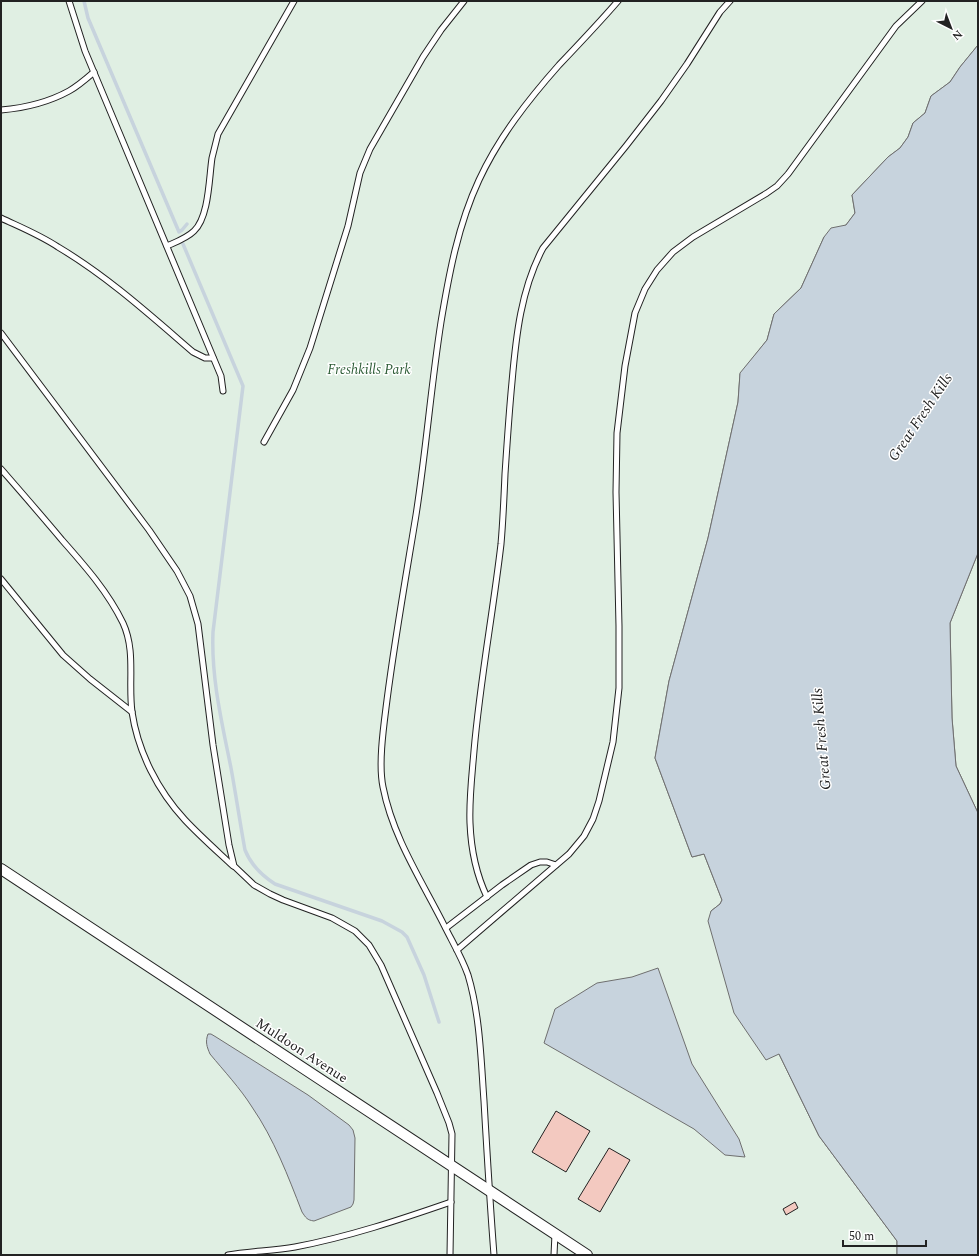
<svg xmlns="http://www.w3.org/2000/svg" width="979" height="1256" font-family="Spectral,serif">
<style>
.green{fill:#e0efe3;stroke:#6f6f6f}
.water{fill:#c7d3dd;stroke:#6f6f6f}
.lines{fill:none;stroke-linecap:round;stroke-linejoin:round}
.stream{stroke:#c7d3dd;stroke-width:3.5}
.building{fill:#f3c9c0;stroke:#222}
.service-casing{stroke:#222;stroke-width:7}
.minor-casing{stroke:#222;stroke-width:12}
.service{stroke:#fff;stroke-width:5}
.minor{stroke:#fff;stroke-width:10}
.labels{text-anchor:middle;stroke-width:3;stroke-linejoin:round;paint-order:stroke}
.park-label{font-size:14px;font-style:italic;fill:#2f5e38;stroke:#fff}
.street-label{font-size:14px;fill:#222;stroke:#fff}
.water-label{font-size:15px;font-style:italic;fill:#222;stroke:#fff}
</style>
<rect width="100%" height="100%" fill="#fff"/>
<g class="green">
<polygon points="1,1 978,1 978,45 960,67 950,82 931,96 925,113 913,123 908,137 900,148 888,157 852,195 855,213 846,225 824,237 801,288 774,314 767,340 740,374 738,402 708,538 669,681 655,758 692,857 704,854 722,900 720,904 711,911 779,1054 819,1136 897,1241 897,1255 1,1255"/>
<polygon points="978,553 978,813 956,766 952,718 950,623"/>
</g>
<g class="water">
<polygon points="978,45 978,553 950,623 952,718 956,766 978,813 978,1255 897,1255 897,1241 819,1136 779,1054 766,1060 734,1013 708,921 711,911 720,904 722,900 704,854 692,857 655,758 669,681 708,538 738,402 740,373 767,340 774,314 801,288 824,237 831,228 846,225 855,213 852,195 888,157 900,148 908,137 913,123 925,113 931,96 950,82 960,67"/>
<polygon points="658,968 692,1064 739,1139 745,1157 725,1155 694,1129 544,1043 555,1009 597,983 632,977"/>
<path d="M208 1034H211L216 1037 308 1095 349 1125 353 1130 355 1138 354 1200 353 1204 351 1207 314 1221C307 1220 306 1218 302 1212 288 1176 274 1139 252 1107 240 1088 224 1071 210 1054 207 1047 205 1042 208 1034Z"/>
</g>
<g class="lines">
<g class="stream">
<polyline points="84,1 88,18 179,232 182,230 187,224"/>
<path d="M183 244 243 386 213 632C211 678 222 723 231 768 236 795 240 823 245 850 251 865 261 875 275 884L382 921 402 932 407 937 424 975 439 1022"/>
</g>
</g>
<g class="building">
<polygon points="556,1111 590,1131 566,1172 532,1152"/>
<polygon points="609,1148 630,1160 600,1212 578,1199"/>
<polygon points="795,1202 798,1208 786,1215 783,1209"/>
</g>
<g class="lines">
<g class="service-casing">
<g id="service">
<polyline points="69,1 85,51 221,376 223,391"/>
<path d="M1 110C24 108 49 102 69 91 78 86 86 79 94 72"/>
<path d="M1 218C20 227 40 235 58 247 107 276 150 315 193 352L205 358H213"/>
<path d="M167 246C176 242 187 238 194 231 209 217 209 178 212 158 214 150 216 142 218 134L294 1"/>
<polyline points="1,333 149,530 177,571 190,596 198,624 213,745 229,845 234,866 254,885 270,894 283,900 332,918 355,931 369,945 381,965 437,1093 449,1123 452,1134 450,1255"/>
<polyline points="264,442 293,390 310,348 348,226 360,173 370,149 423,57 441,30 464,1"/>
<path d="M1 469C21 492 42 516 62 540 85 566 108 592 123 623 136 651 128 682 132 712 138 752 158 791 185 820 200 836 217 851 233 866"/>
<polyline points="1,579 63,655 90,679 132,712"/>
<path d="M487 897C476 874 471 849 470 823 469 799 472 775 474 751 480 681 493 613 501 544 503 521 504 498 505 474 507 444 509 413 512 382 516 336 521 289 543 248L626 146 661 101 687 64 720 12 730 1"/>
<polyline points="446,928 502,885 531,865 540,862 547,862 556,865"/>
<polyline points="457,950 569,854 584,836 593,819 599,801 613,742 619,688 619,626 616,492 617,433 625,366 635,313 645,289 657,270 673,252 693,237 767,193 777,186 788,174 896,26 922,1"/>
<path d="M228 1255C250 1251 273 1251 295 1247 348 1237 399 1220 451 1202"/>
<path d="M494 1255C490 1204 487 1153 484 1101 481 1060 480 1015 468 975 462 958 453 943 445 927 422 881 393 838 383 787 378 763 384 724 387 700 395 638 406 576 416 515 426 451 431 386 441 322 449 274 458 225 479 180 499 137 528 100 559 65 579 44 599 23 618 1"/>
<polyline points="554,1255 555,1234"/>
</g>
</g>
<g class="minor-casing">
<polyline id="minor" points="1,869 587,1255"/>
</g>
<use href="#service" class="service"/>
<use href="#minor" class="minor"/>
</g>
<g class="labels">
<g class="park-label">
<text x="369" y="374">Freshkills Park</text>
</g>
<g class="street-label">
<text transform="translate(302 1050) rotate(33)" y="5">Muldoon Avenue</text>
</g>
<g class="water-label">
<text transform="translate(920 417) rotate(-56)" y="5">Great Fresh Kills</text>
<text transform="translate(821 739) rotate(-95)" y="5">Great Fresh Kills</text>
</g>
</g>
<rect width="979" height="1256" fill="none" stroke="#222222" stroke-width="4"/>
<g transform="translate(951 28) rotate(138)" stroke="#ffffff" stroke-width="3" paint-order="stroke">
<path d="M0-3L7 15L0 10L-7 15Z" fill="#222222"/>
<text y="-6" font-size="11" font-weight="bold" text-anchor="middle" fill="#222222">N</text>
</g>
<path d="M843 1240v6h83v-6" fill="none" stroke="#222222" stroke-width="2"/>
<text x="849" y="1240" font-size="12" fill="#222222" stroke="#ffffff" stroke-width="3" paint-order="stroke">50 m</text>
</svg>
